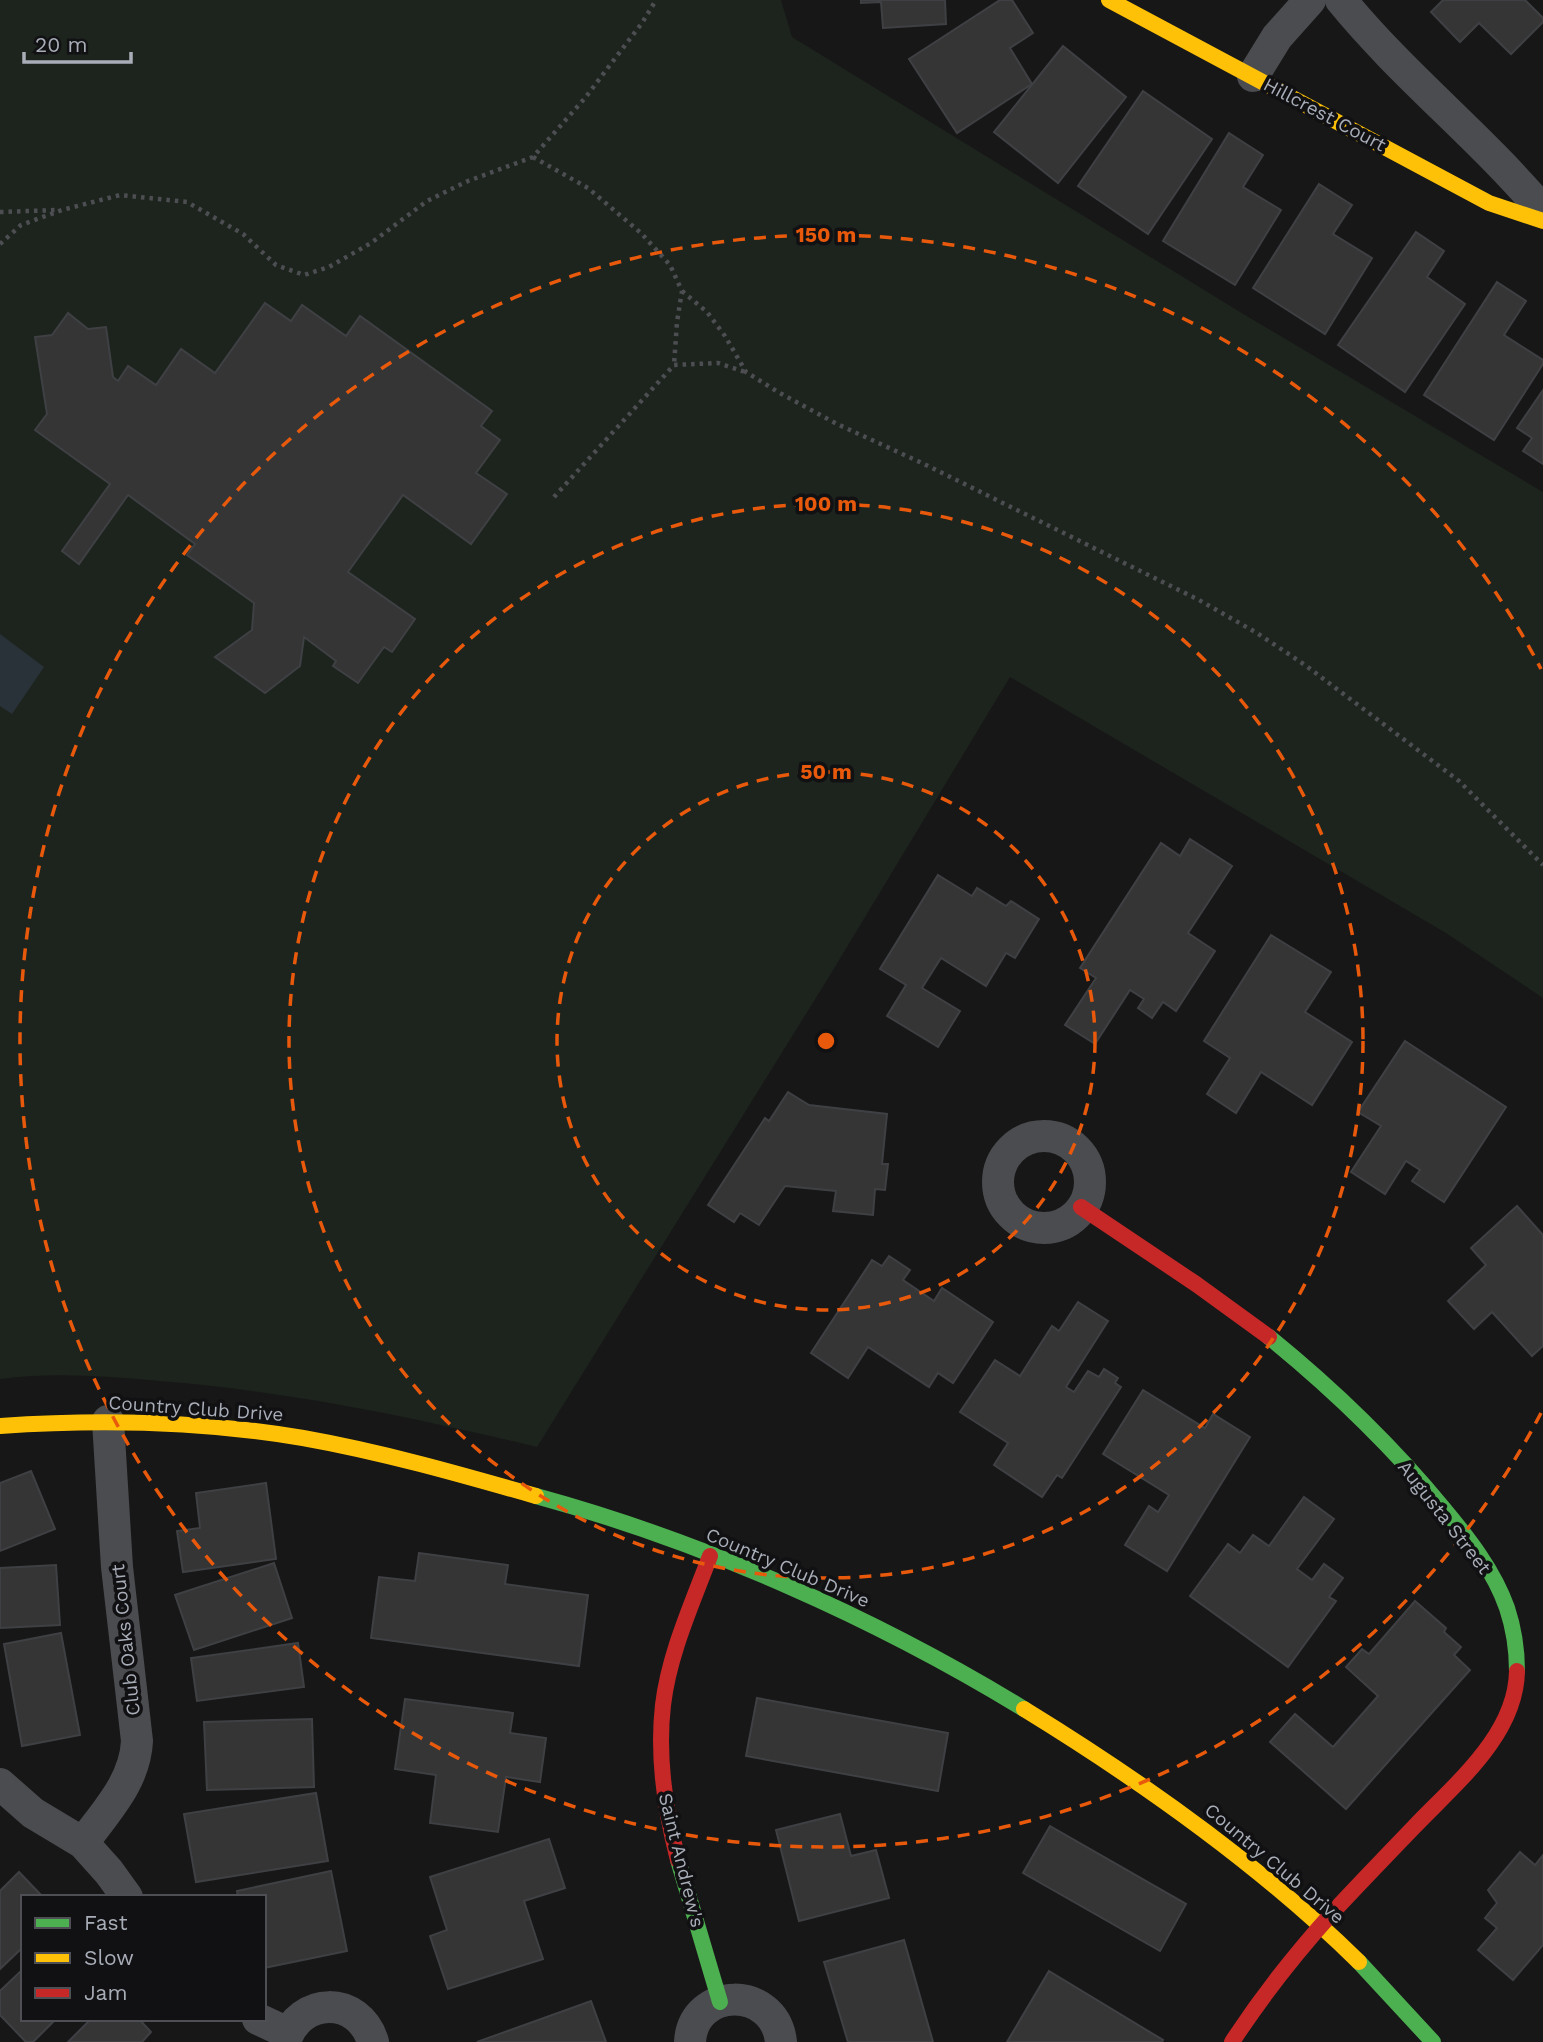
<svg xmlns="http://www.w3.org/2000/svg" width="1543" height="2042" font-family="'Work Sans',sans-serif">
<style>
.green{fill:#1d241e}
.water{fill:#2a3239}
.building{fill:#353536;stroke:#3f4043;stroke-width:2}
.lines{fill:none;stroke-linecap:round;stroke-linejoin:round}
.path{stroke:#4d4e52;stroke-width:4.5;stroke-dasharray:3.5 5;stroke-linecap:butt}
.street{stroke:#4b4c50;stroke-width:32}
.fast{stroke:#4caf50;stroke-width:16}
.slow{stroke:#ffc107;stroke-width:16}
.jam{stroke:#c62828;stroke-width:16}
.ring{fill:none;stroke:#e8590c;stroke-width:3.5;stroke-dasharray:12 9}
.labels{text-anchor:middle;stroke-width:7;stroke-linejoin:round;paint-order:stroke}
.street-label{font-size:19px;fill:#a8adb8;stroke:#111113}
.centre{fill:#e8590c;stroke:#111113;stroke-width:3.5}
.ring-label{font-size:21px;text-anchor:middle;font-weight:bold;fill:#e8590c;stroke:#111113;stroke-width:7;stroke-linejoin:round;paint-order:stroke}
</style>
<rect width="100%" height="100%" fill="#171717"/>
<path class="green" d="M0 0H781L792 37 1240 312 1543 492V998L1446 933 1010 677 827 980 537 1447C413 1417 287 1391 160 1381 107 1376 53 1372 0 1379Z"/>
<polygon class="water" points="0,634 44,667 12,714 0,706"/>
<g class="building">
<polygon points="861,0 945,0 946,24 883,28 881,2 861,3"/>
<polygon points="1000,0 1012,0 1033,33 1010,48 1032,84 957,133 909,59"/>
<polygon points="1443,0 1525,0 1543,18 1543,22 1511,54 1479,23 1460,42 1431,12"/>
<polygon points="1063,46 1126,97 1058,183 994,132"/>
<polygon points="1143,91 1212,139 1148,234 1078,186"/>
<polygon points="1229,133 1263,155 1243,187 1281,210 1235,285 1163,241"/>
<polygon points="1319,184 1352,205 1333,234 1372,258 1325,334 1253,288"/>
<polygon points="1416,232 1444,251 1427,277 1465,304 1405,392 1338,345"/>
<polygon points="1497,282 1526,301 1504,335 1543,360 1543,364 1494,440 1424,395"/>
<polygon points="265,303 291,321 302,305 346,336 360,316 492,411 481,426 500,440 476,473 507,494 471,544 403,495 348,572 415,619 392,652 384,647 358,683 333,666 336,661 304,637 300,666 265,693 215,657 252,630 254,603 187,555 195,544 128,495 79,564 62,551 110,484 35,430 47,414 35,337 52,335 68,313 88,329 106,327 113,377 118,381 128,366 156,385 181,349 215,373"/>
<polygon points="1543,390 1543,464 1523,451 1532,438 1517,428"/>
<polygon points="1190,839 1232,866 1188,933 1215,951 1176,1011 1163,1002 1152,1018 1138,1008 1144,999 1130,990 1095,1044 1065,1025 1096,978 1080,968 1161,843 1180,856"/>
<polygon points="938,875 972,896 977,888 1006,906 1011,901 1039,919 1015,958 1006,953 986,986 941,958 922,988 960,1011 938,1047 887,1016 906,985 880,969"/>
<polygon points="1271,935 1331,972 1305,1012 1352,1042 1312,1105 1261,1072 1236,1113 1207,1094 1230,1058 1204,1041"/>
<polygon points="1405,1041 1506,1107 1444,1202 1412,1181 1420,1170 1406,1161 1385,1194 1351,1172 1381,1126 1358,1112"/>
<polygon points="788,1092 809,1105 887,1114 882,1164 888,1164 885,1190 875,1189 873,1215 833,1211 836,1191 785,1186 759,1225 740,1213 734,1222 708,1205 765,1118 769,1121"/>
<polygon points="1517,1206 1543,1235 1543,1346 1532,1356 1492,1312 1474,1329 1448,1301 1486,1265 1471,1248"/>
<polygon points="889,1256 910,1270 903,1280 934,1301 942,1288 993,1322 953,1383 938,1373 929,1387 868,1347 848,1378 811,1353 872,1260 882,1266"/>
<polygon points="1078,1302 1108,1321 1066,1387 1074,1392 1088,1371 1099,1377 1104,1369 1118,1378 1115,1383 1121,1387 1062,1478 1057,1475 1042,1497 994,1465 1008,1443 960,1412 995,1360 1020,1376 1052,1326 1059,1331"/>
<polygon points="1143,1390 1205,1428 1213,1414 1250,1437 1167,1571 1125,1545 1149,1506 1158,1512 1169,1495 1103,1454"/>
<polygon points="31,1471 55,1529 0,1551 0,1483"/>
<polygon points="266,1483 276,1559 183,1572 177,1531 200,1528 196,1493"/>
<polygon points="1304,1497 1334,1519 1297,1569 1312,1580 1324,1564 1343,1578 1329,1597 1336,1601 1288,1667 1190,1596 1228,1544 1240,1553 1253,1535 1269,1546"/>
<polygon points="419,1553 508,1565 505,1584 588,1595 579,1666 371,1638 379,1577 415,1581"/>
<polygon points="274,1563 292,1618 194,1650 175,1595"/>
<polygon points="56,1565 60,1625 0,1628 0,1568"/>
<polygon points="1415,1601 1446,1628 1444,1632 1461,1647 1454,1655 1470,1670 1346,1809 1270,1742 1295,1714 1333,1747 1378,1696 1346,1667 1362,1649 1369,1654"/>
<polygon points="61,1633 80,1735 22,1746 4,1644"/>
<polygon points="298,1643 304,1687 197,1701 191,1658"/>
<polygon points="757,1698 948,1733 938,1791 746,1756"/>
<polygon points="405,1699 513,1713 510,1733 546,1738 540,1782 506,1777 498,1832 430,1823 436,1775 395,1769"/>
<polygon points="312,1719 314,1787 207,1790 204,1722"/>
<polygon points="316,1793 328,1861 196,1882 184,1814"/>
<polygon points="840,1814 851,1856 876,1850 889,1898 799,1921 776,1830"/>
<polygon points="1050,1826 1186,1904 1160,1951 1023,1873"/>
<polygon points="549,1839 565,1888 524,1901 543,1959 448,1989 430,1936 447,1930 430,1877"/>
<polygon points="1520,1852 1535,1865 1543,1855 1543,1945 1513,1980 1478,1950 1497,1928 1485,1918 1497,1903 1488,1890"/>
<polygon points="331,1871 347,1951 264,1968 264,1897 238,1897 237,1891"/>
<polygon points="19,1872 43,1897 23,1897 23,1947 0,1969 0,1891"/>
<polygon points="904,1940 933,2042 848,2042 824,1962"/>
<polygon points="23,1969 23,2019 56,2019 33,2042 26,2042 0,2015 0,1991"/>
<polygon points="1049,1971 1163,2040 1162,2042 1007,2042"/>
<polygon points="591,2001 606,2042 477,2042"/>
<polygon points="91,2019 139,2019 151,2032 142,2042 68,2042"/>
</g>
<g class="lines">
<g class="path">
<polyline points="533,157 588,188 641,233 670,265 682,291 677,322 674,365"/>
<polyline points="0,212 58,210"/>
<polyline points="0,244 21,225 62,210 120,195 187,202 243,234 276,265 304,275 329,267 371,243 427,201 468,181 533,157 585,98 642,23 656,0"/>
<polyline points="682,291 707,312 725,336 746,372 778,392 837,424 922,463 1199,600 1257,633 1305,665 1459,781 1543,865"/>
<polyline points="554,497 674,365 718,363 745,372"/>
</g>
<g class="street">
<path d="M1341 0C1403 76 1480 136 1543 211"/>
<polyline points="1253,76 1277,37 1310,0"/>
<circle cx="1044" cy="1182" r="46"/>
<polyline points="0,1784 33,1813 83,1843 109,1872 127,1897"/>
<path d="M83 1843C106 1811 135 1782 137 1741L117 1567 108 1421"/>
<polyline points="258,2019 288,2033"/>
<path d="M285 2042C299 1996 359 1995 373 2042"/>
<path d="M690 2042C693 1986 775 1985 781 2042"/>
</g>
<g class="fast">
<path d="M1269 1337C1333 1389 1392 1446 1444 1509 1469 1539 1494 1571 1507 1608 1514 1629 1517 1649 1517 1671"/>
<path d="M536 1496C704 1542 875 1618 1024 1709"/>
<polyline points="678,1860 720,2002"/>
<polyline points="1359,1962 1433,2042"/>
</g>
<g class="slow">
<polyline points="1109,0 1489,203 1543,221"/>
<path d="M0 1426C101 1419 202 1421 303 1438 382 1452 459 1474 536 1496"/>
<path d="M1024 1709C1143 1782 1259 1864 1359 1962"/>
</g>
<g class="jam">
<polyline points="1081,1207 1196,1284 1269,1337"/>
<path d="M678 1860C665 1810 657 1757 663 1705 669 1654 692 1604 710 1556"/>
<path d="M1232 2042C1262 1996 1296 1953 1333 1912 1360 1883 1387 1855 1414 1827 1455 1784 1516 1735 1517 1671"/>
</g>
</g>
<g class="ring">
<circle cx="826" cy="1041" r="269"/>
<circle cx="826" cy="1041" r="537"/>
<path d="M1541 1413A806 806 0 1 1 1541 669"/>
</g>
<g class="labels">
<g class="street-label">
<text transform="translate(1325 114) rotate(28)" y="7">Hillcrest Court</text>
<text transform="translate(196 1408) rotate(4)" y="7">Country Club Drive</text>
<text transform="translate(1445 1517) rotate(52)" y="7">Augusta Street</text>
<text transform="translate(788 1567) rotate(23)" y="7">Country Club Drive</text>
<text transform="translate(125 1640) rotate(-96)" y="7">Club Oaks Court</text>
<text transform="translate(682 1860) rotate(76)" y="7">Saint Andrew's</text>
<text transform="translate(1275 1863) rotate(40)" y="7">Country Club Drive</text>
</g>
</g>
<circle cx="826" cy="1041" r="10" class="centre"/>
<g class="ring-label">
<text x="826" y="242">150 m</text>
<text x="826" y="511">100 m</text>
<text x="826" y="779">50 m</text>
</g>
<rect x="21" y="1895" width="245" height="126" fill="#111113" stroke="#4d4f55" stroke-width="2"/>
<rect x="35" y="1918" width="35" height="10" fill="#4caf50" stroke="#4d4f55" stroke-width="2"/>
<text x="84" y="1930" font-size="21" fill="#a8adb8">Fast</text>
<rect x="35" y="1953" width="35" height="10" fill="#ffc107" stroke="#4d4f55" stroke-width="2"/>
<text x="84" y="1965" font-size="21" fill="#a8adb8">Slow</text>
<rect x="35" y="1988" width="35" height="10" fill="#c62828" stroke="#4d4f55" stroke-width="2"/>
<text x="84" y="2000" font-size="21" fill="#a8adb8">Jam</text>
<path d="M24 52v10h107v-10" fill="none" stroke="#a8adb8" stroke-width="3.5"/>
<text x="35" y="52" font-size="21" fill="#a8adb8" stroke="#111113" stroke-width="5" paint-order="stroke">20 m</text>
</svg>
